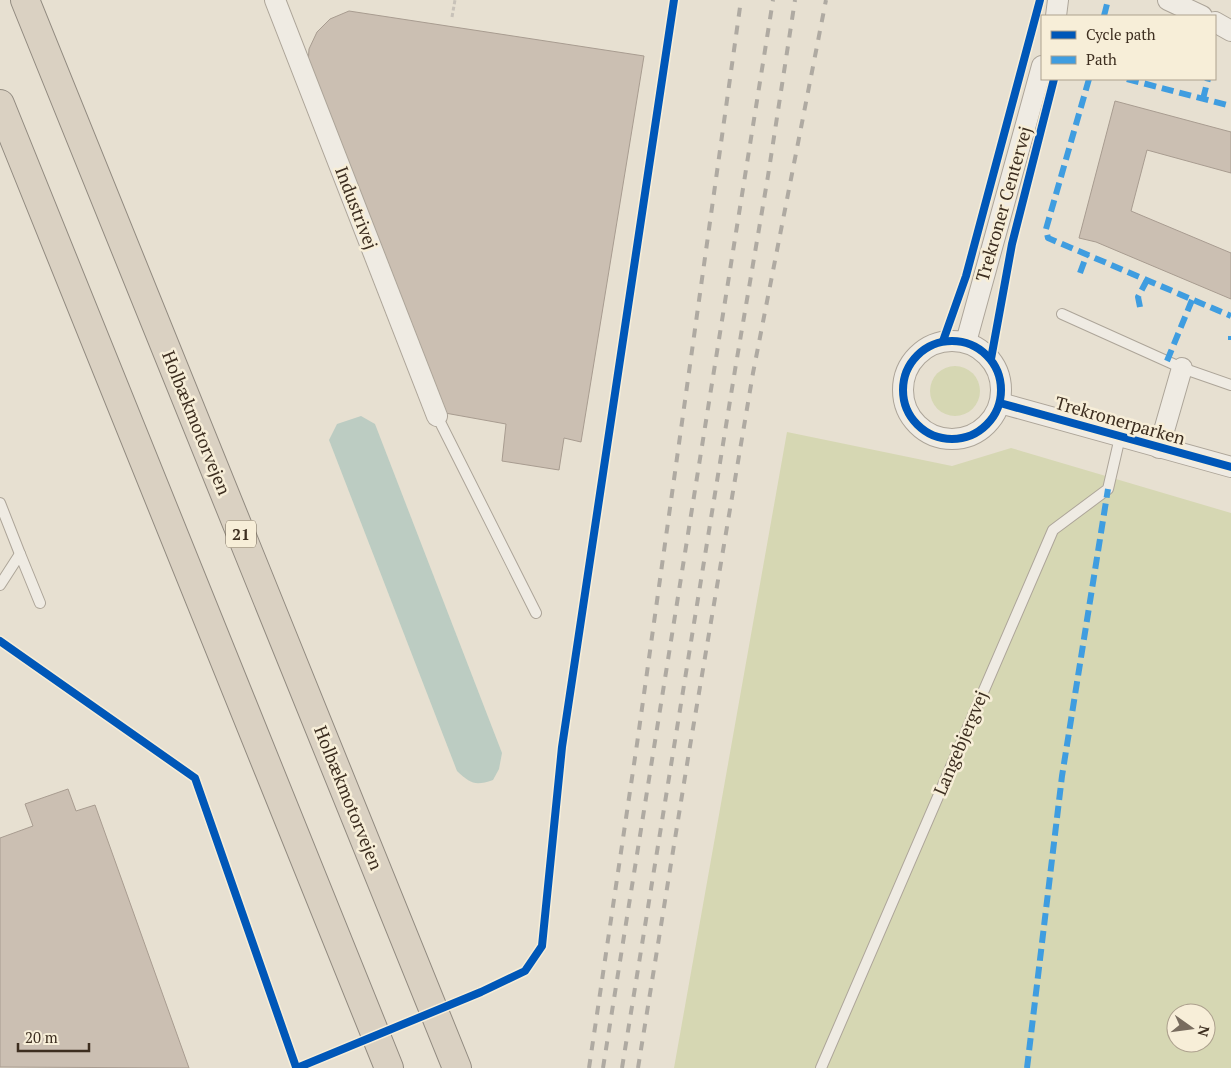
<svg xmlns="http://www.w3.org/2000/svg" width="1231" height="1068" font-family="'PT Serif',serif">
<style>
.green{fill:#d6d7b3;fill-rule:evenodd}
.water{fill:#bcccc2}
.building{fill:#cbbfb2;stroke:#a89c90}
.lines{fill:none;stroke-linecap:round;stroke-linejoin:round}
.service-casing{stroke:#ada599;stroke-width:12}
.minor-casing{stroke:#ada599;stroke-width:22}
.motorway-casing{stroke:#928b80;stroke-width:30}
.path{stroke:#c8c2b9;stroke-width:3;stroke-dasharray:4 2.5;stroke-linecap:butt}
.service{stroke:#efebe3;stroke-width:10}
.minor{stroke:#efebe3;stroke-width:20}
.motorway{stroke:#dad1c2;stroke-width:28}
.rail{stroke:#afaaa2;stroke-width:4;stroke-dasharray:9 9;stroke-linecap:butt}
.quiet{stroke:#3f9de0;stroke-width:6;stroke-dasharray:12 6;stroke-linecap:butt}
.cycleway-casing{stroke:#f7eed8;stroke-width:11}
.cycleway{stroke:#0057b8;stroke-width:8}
.labels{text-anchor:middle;stroke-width:5;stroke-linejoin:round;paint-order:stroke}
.shield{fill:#f7eed8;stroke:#756857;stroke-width:1}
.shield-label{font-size:16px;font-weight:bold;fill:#3d2e20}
.street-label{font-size:18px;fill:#3d2e20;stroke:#f7eed8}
</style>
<rect width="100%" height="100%" fill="#e7e0d1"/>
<g class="green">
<circle cx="955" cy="391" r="25"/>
<path d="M787 432 952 466 1011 448 1231 513V1068H674ZM1176 1013H1206V1043H1176Z"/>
</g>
<path class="water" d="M361 416 375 424 502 753 499 769 493 780C475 786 471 784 457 771L329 440 337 424Z"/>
<g class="building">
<polygon points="349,11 644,56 581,442 564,438 559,470 502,461 506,424 445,413 308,65 309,49 317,32 330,19"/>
<polygon points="1115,101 1231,132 1231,173 1147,150 1131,211 1231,253 1231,299 1096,242 1079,238"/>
<polygon points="68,789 76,811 95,805 189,1068 0,1067 0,838 33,826 25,804"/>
</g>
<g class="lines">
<g class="service-casing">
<g id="service">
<polyline points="1062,314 1182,368 1231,385"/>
<polyline points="437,416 536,613"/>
<polyline points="0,503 20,554"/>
<polyline points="0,585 20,554 40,603"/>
<polyline points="821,1068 1053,530 1108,489 1120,437"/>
</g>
</g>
<g class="minor-casing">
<g id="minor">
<polyline points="275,0 437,416"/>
<polyline points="1168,0 1202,16"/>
<polyline points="1056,16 1058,0"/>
<polyline points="1215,22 1231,31"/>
<circle cx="952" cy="390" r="49"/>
<polyline points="966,342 1042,66"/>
<polyline points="1000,403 1231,467"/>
<polyline points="1159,448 1182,368"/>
</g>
</g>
<g class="motorway-casing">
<g id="motorway">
<polyline points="25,0 457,1068"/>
<polyline points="0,104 389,1068"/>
</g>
</g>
<polyline class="path" points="452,17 455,0"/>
<use href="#service" class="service"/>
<use href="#minor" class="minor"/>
<use href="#motorway" class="motorway"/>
<g class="rail">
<polyline points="589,1068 637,744 741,0"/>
<polyline points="603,1068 773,0"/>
<polyline points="622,1068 735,370 768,176 795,0"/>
<polyline points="638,1068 689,752 753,373 826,0"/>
</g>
<g class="quiet">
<polyline points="1104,16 1108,0"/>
<polyline points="1089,79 1046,229 1048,238 1231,316"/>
<polyline points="1127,79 1231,106"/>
<polyline points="1203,99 1208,79"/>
<polyline points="1080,273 1087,254"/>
<polyline points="1140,307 1138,297 1147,280"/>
<polyline points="1231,336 1231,340"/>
<polyline points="1167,361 1192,300"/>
<polyline points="1027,1068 1062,776 1108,489"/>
</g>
<g class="cycleway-casing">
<g id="cycleway">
<circle cx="952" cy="390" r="49"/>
<polyline points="943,341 966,276 1040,0"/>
<polyline points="991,359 1012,244 1054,79"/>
<polyline points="1000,403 1231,467"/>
<polyline points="0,641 195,778 296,1067"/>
<polyline points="297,1068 481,992 525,971 542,946 562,747 674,0"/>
</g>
</g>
<use href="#cycleway" class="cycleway"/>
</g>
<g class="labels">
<rect class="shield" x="226" y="520.5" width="30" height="27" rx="4"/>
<g class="shield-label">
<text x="241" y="540">21</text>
</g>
<g class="street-label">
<text transform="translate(1004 204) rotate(-74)" y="6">Trekroner Centervej</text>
<text transform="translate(356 208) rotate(69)" y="6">Industrivej</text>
<text transform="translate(1120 421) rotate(16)" y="6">Trekronerparken</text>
<text transform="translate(196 423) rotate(68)" y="6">Holbækmotorvejen</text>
<text transform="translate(961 743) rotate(-67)" y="6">Langebjergvej</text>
<text transform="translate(348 798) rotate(68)" y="6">Holbækmotorvejen</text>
</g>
</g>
<rect x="1041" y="15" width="175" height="65" fill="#f7eed8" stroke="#ada18e"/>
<rect x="1051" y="31" width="25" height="8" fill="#0057b8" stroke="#ada18e"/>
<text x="1086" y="40" font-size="15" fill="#3d2e20">Cycle path</text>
<rect x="1051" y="56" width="25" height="8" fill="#3f9de0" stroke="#ada18e"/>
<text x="1086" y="65" font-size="15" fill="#3d2e20">Path</text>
<g transform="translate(1191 1028) rotate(104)"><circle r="24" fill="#f7eed8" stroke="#ada18e"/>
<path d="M0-4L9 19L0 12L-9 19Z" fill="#786c5e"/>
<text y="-8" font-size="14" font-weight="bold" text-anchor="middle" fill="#3d2e20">N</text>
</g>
<path d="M18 1043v8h71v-8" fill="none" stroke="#3d2e20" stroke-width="2.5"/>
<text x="25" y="1043" font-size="15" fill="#3d2e20" stroke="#f7eed8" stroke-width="4" paint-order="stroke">20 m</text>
</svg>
